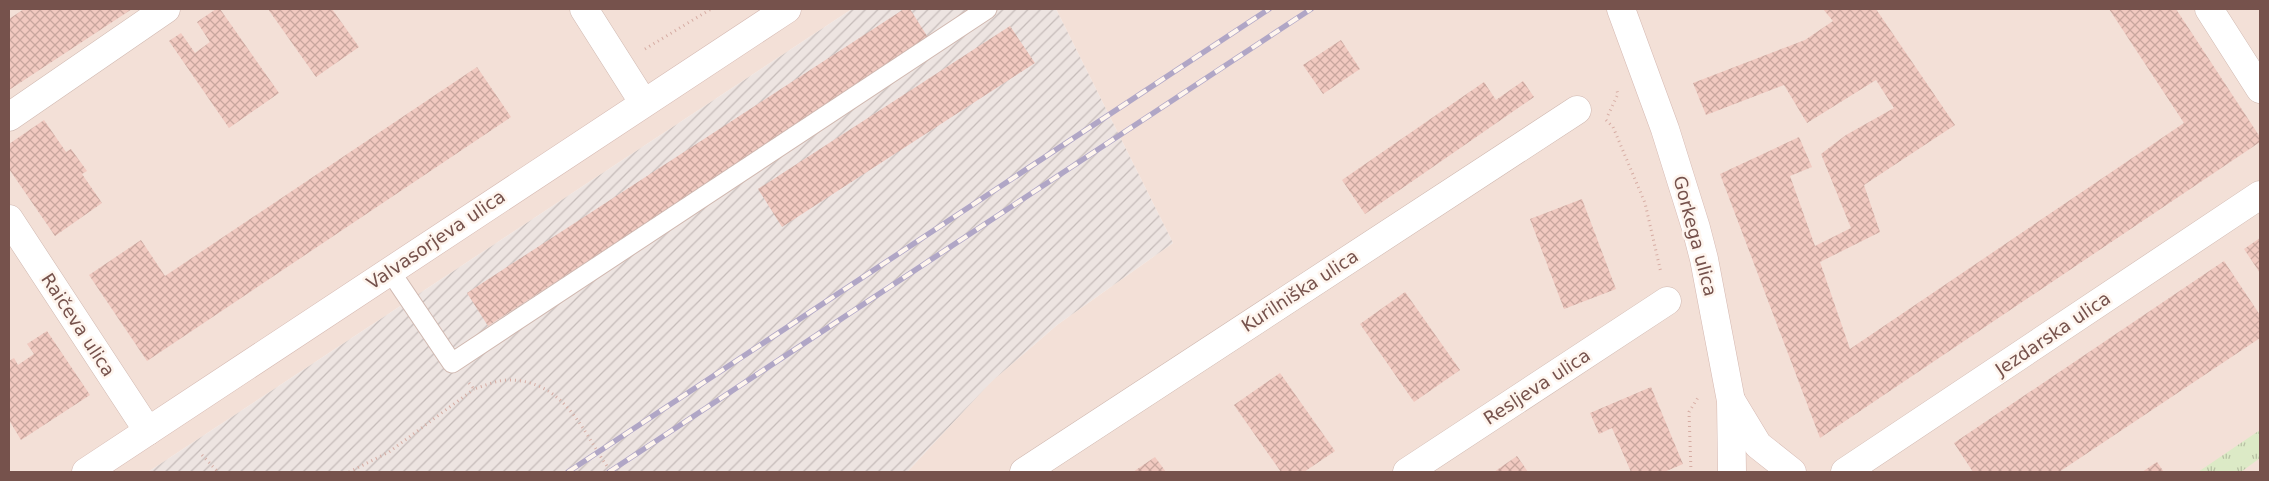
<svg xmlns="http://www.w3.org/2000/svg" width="2269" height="481" font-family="'DejaVu Sans',sans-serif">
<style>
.residential{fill:#f3e0d7}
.industrial{fill:url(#industrial-furrows)}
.grass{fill:url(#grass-tufts)}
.building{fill:url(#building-cross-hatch)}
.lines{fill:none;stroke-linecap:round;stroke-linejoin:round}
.lane-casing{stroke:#d0b8b0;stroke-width:21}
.street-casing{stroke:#d0b8b0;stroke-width:29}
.secondary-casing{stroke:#d5b8b1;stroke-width:29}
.path{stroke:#d6aca3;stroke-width:3;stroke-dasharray:1 4;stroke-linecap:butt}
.lane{stroke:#fff;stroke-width:19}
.street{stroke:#fff;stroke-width:28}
.secondary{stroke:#fff;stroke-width:28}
.rail-casing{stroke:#b0a6c6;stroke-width:5.5}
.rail{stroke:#fef5ee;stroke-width:4;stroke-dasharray:11;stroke-linecap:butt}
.labels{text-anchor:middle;stroke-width:5;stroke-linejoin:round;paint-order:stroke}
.street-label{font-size:18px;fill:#76524c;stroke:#fef5ee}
</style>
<defs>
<pattern id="industrial-furrows" width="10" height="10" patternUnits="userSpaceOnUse" patternTransform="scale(1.25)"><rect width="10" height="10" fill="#ede4e1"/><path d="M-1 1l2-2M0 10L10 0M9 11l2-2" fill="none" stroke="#c5bbb9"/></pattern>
<pattern id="grass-tufts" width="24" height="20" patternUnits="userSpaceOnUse" patternTransform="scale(1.25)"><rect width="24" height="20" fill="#dceac6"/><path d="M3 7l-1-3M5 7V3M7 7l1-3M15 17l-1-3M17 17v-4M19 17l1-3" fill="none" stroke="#b7c0a3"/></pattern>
<pattern id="building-cross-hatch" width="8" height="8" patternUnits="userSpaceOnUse" patternTransform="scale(1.25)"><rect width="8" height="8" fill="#f1c9c0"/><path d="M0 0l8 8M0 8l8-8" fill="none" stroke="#c8a69e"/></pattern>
</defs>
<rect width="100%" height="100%" fill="#fcf0e8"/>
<g class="residential">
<polygon points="9,9 852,9 148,472 9,472"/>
<polygon points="1056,9 2260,9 2260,472 907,472 991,382 1057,325 1173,243"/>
</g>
<polygon class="industrial" points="852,9 1056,9 1173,243 1057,325 991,382 907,472 148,472"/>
<polygon class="grass" points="2260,430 2260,458 2241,472 2198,472"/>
<g class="building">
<polygon points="24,9 132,9 9,90 9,19"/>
<polygon points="216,9 220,9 279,93 229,128 169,41 181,33 195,53 210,42 197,22"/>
<polygon points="268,9 332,9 359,47 316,77"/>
<polygon points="904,9 910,9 929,39 488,326 467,293"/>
<polygon points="1823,9 1876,9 1955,125 1864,185 1880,232 1820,262 1850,349 2184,123 2109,9 2176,9 2260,137 2260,142 1820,438 1720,174 1799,137 1812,167 1790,176 1815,246 1851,228 1821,154 1846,135 1894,108 1876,80 1807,123 1784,85 1706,115 1693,83 1805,40 1833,21"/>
<polygon points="1010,26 1035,63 782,227 758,189"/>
<polygon points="1341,40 1360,69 1323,94 1303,65"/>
<polygon points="477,67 511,117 147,361 89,275 141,240 165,276"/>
<polygon points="1523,81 1534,97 1365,214 1342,180 1484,82 1496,100"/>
<polygon points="44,120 66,152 71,149 87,171 82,174 102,203 55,236 9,169 9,144"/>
<polygon points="1582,199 1616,289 1564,309 1530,219"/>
<polygon points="2260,238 2260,273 2244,249"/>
<polygon points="2224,261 2260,315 2260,338 2059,472 1973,472 1954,443"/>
<polygon points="1405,292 1460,370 1414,402 1360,324"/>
<polygon points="47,331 90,395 21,440 9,420 9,361 14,358 18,365 34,354 27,344"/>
<polygon points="1280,373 1335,451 1304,472 1281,472 1234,405"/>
<polygon points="1651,387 1683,464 1664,472 1631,472 1612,428 1599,434 1590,413"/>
<polygon points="1517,456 1528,472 1494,472"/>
<polygon points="1155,457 1166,472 1133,472"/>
<polygon points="2157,462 2164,472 2142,472"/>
</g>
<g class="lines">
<g class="lane-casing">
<polyline id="lane" points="390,271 452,363 987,9"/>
</g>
<g class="street-casing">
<g id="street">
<polyline points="584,9 643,102"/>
<polyline points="2209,9 2260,89"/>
<polyline points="9,117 166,9"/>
<polyline points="9,219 148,431"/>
<polyline points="1024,472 1577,110"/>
<polyline points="1407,472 1667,301"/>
<polyline points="1845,472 2260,195"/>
</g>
</g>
<g class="secondary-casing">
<g id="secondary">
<polyline points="1621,9 1665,129 1696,228 1704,259 1731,401 1732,472"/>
<polyline points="1732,402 1758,445 1792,472"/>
<polyline points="86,472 787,9"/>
</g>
</g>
<g class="path">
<polyline points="645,49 711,9"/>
<polyline points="1608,115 1618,94 1617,91"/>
<polyline points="1606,120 1613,127 1645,203 1661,273"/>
<path d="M469 383 474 389C484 386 497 380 508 380 566 380 583 433 611 472"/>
<polyline points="202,455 218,472"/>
<polyline points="349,472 389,452 474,389"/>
<polyline points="1691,472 1689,412 1699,396"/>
</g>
<use href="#lane" class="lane"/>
<use href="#street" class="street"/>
<use href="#secondary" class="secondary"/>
<g class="rail-casing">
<g id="rail">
<polyline points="568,472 1269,9"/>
<polyline points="609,472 1311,9"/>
</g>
</g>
<use href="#rail" class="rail"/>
</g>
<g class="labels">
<g class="street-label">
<text transform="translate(1695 236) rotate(75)" y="6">Gorkega ulica</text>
<text transform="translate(436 240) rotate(-34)" y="6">Valvasorjeva ulica</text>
<text transform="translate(1300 291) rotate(-33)" y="6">Kurilniška ulica</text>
<text transform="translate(78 325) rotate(57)" y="6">Raičeva ulica</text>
<text transform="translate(2053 334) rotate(-34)" y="6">Jezdarska ulica</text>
<text transform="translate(1537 387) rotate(-33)" y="6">Resljeva ulica</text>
</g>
</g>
<rect width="2269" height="481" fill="none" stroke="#76524c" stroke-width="20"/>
</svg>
